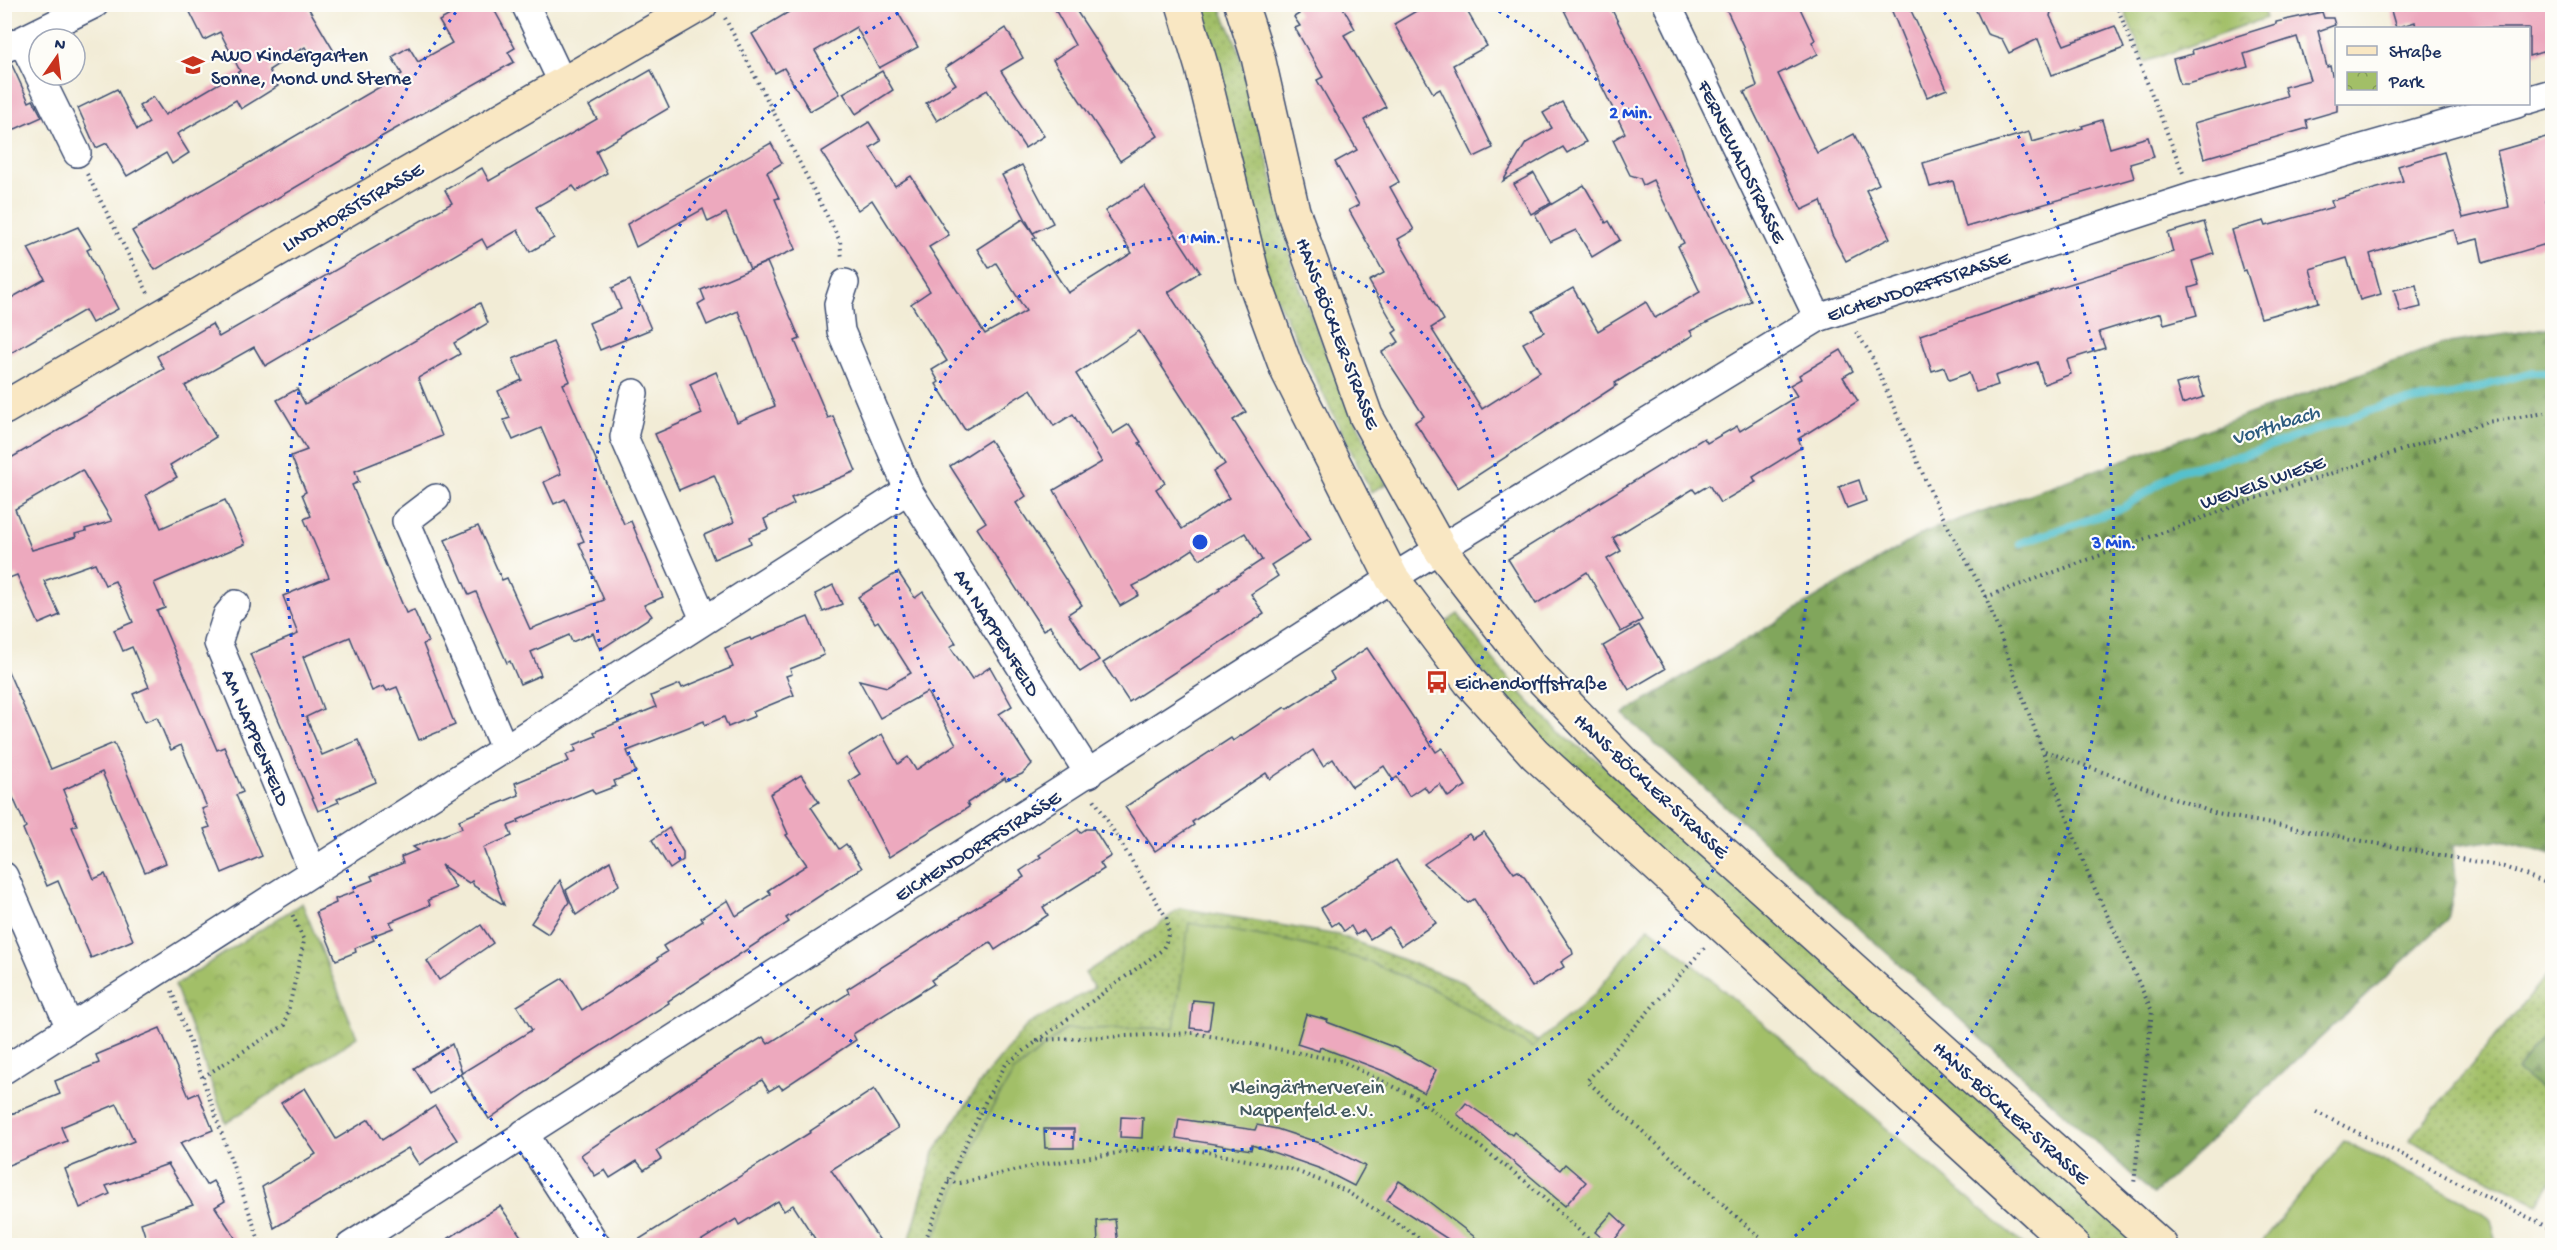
<svg xmlns="http://www.w3.org/2000/svg" width="2557" height="1250" font-family="'Gochi Hand',sans-serif">
<style>
.grass{fill:url(#grass-dots);stroke:#5e7762;stroke-width:1.5}
.forest{fill:url(#forest-firs);stroke:#4e6a5d;stroke-width:1.5}
.park{fill:url(#park-crowns);stroke:#5e7762;stroke-width:1.5}
.garden{fill:#a2bf67;stroke:#5e7762;stroke-width:1.5}
.lines{fill:none;stroke-linecap:round;stroke-linejoin:round}
.stream{stroke:#54c1cd;stroke-width:8}
.building{fill:#eda9be;fill-rule:evenodd}
.street-casing{stroke:#3b4b70;stroke-width:30}
.secondary-casing{stroke:#3b4b70;stroke-width:36}
.path{stroke:#3b4b70;stroke-width:4;stroke-dasharray:1.5 4.5;stroke-linecap:butt}
.street{stroke:#fff;stroke-width:27}
.secondary{stroke:#f9e7c3;stroke-width:33}
.ring{fill:none;stroke:#1d4ed8;stroke-width:3;stroke-dasharray:3 6}
.labels{text-anchor:middle;stroke-width:4.5;stroke-linejoin:round;paint-order:stroke}
.poi-label{font-size:20px;fill:#1b2f5e;stroke:#fdfcf7;text-anchor:start}
.street-label{font-size:20px;fill:#1b2f5e;stroke:#fdfcf7}
.park-label{font-size:20px;fill:#445a61;stroke:#fdfcf7}
.water-label{font-size:21px;font-style:italic;fill:#2c5b7f;stroke:#fdfcf7}
.centre{fill:#1d4ed8;stroke:#fdfcf7;stroke-width:3}
.ring-label{font-size:18px;text-anchor:middle;font-weight:bold;fill:#1d4ed8;stroke:#fdfcf7;stroke-width:4.5;stroke-linejoin:round;paint-order:stroke}
</style>
<defs>
<pattern id="grass-dots" width="8" height="8" patternUnits="userSpaceOnUse" patternTransform="scale(1.5)"><rect width="8" height="8" fill="#a2bf67"/><path d="M2 2h.1M6 6h.1" fill="none" stroke="#839c58" stroke-width="1.8" stroke-linecap="round"/></pattern>
<pattern id="forest-firs" width="22" height="20" patternUnits="userSpaceOnUse" patternTransform="scale(1.5)"><rect width="22" height="20" fill="#81a65c"/><path d="M5 1l3.5 6h-7zM16 11l3.5 6h-7z" fill="#69884f"/></pattern>
<pattern id="park-crowns" width="20" height="18" patternUnits="userSpaceOnUse" patternTransform="scale(1.5)"><rect width="20" height="18" fill="#a2bf67"/><path d="M2 6a3 3 0 1 1 6 0M12 15a3 3 0 1 1 6 0" fill="none" stroke="#839c58"/></pattern>
</defs>
<rect width="100%" height="100%" fill="#fdfcf7"/>
<filter id="ink" filterUnits="userSpaceOnUse"><feTurbulence type="fractalNoise" baseFrequency=".0167" numOctaves="2"/><feDisplacementMap in="SourceGraphic" scale="12" xChannelSelector="R" yChannelSelector="G"/><feConvolveMatrix kernelMatrix="1 2 1 2 8 2 1 2 1" color-interpolation-filters="sRGB"/></filter>
<filter id="wash" filterUnits="userSpaceOnUse"><feTurbulence type="fractalNoise" baseFrequency=".008" numOctaves="4" result="noise"/><feDisplacementMap in="SourceGraphic" scale="24" xChannelSelector="R" yChannelSelector="G"/><feGaussianBlur stdDeviation="1.35" result="paint"/><feColorMatrix in="noise" values="0 0 0 0 0 0 0 0 0 0 0 0 0 0 0 0 0 1.4 0 .05"/><feComposite in="paint" operator="in"/></filter>
<g filter="url(#wash)">
<rect width="100%" height="100%" fill="#f2ecd6"/>
<g class="grass">
<polygon points="1195,5 1219,5 1238,47 1280,207 1294,272 1342,392 1387,484 1371,492 1269,283"/>
<path d="M1458 614C1485 651 1514 688 1547 720 1567 739 1590 755 1613 771L2141 1245H2091L1721 911 1555 757 1442 625Z"/>
<polygon points="1180,908 1338,935 1464,983 1516,1029 1538,1041 1533,1049 1431,988 1361,959 1174,1028 1065,1029 1014,1072 989,1113 931,1245 908,1246 934,1152 983,1079 1027,1025 1094,988 1085,973 1156,927"/>
<polygon points="2552,969 2552,1025 2517,1070 2552,1098 2552,1181 2538,1204 2409,1140"/>
</g>
<g class="forest">
<polygon points="2552,327 2552,853 2497,840 2453,846 2456,881 2448,919 2153,1194 1623,714 1925,532 2442,344"/>
<polygon points="2552,1025 2552,1098 2517,1070"/>
</g>
<g class="park">
<polygon points="2122,5 2262,5 2266,18 2145,62"/>
<polygon points="302,903 357,1037 226,1123 175,985"/>
</g>
<g class="garden">
<polygon points="1189,923 1288,941 1361,959 1431,988 1533,1048 1538,1041 1593,996 1649,927 2024,1245 931,1246 989,1113 1014,1072 1066,1029 1174,1028"/>
<polygon points="2344,1141 2464,1201 2491,1220 2498,1245 2264,1245 2261,1243"/>
</g>
<g class="lines">
<polyline class="stream" points="2020,543 2123,508 2178,471 2250,453 2386,405 2452,395 2533,372 2552,372"/>
</g>
<g id="blocks">
<g class="building">
<polygon points="186,4 306,4 335,53 315,65 305,47 269,70 278,86 241,109 236,100 177,134 189,153 172,164 166,153 127,176 107,143 96,148 78,108 117,89 137,130 149,123 139,106 153,97 165,115 240,71 220,32 204,40"/>
<polygon points="444,4 491,4 515,48 508,52 514,62 381,137 155,270 132,231 402,74 392,57 409,47 418,62 452,43 439,21 450,15"/>
<polygon points="802,4 893,4 918,47 879,68 856,27 815,51 840,94 810,111 784,68 775,73 752,34"/>
<polygon points="1052,4 1072,4 1158,136 1120,161 1053,60 1075,45"/>
<polygon points="1293,4 1341,4 1355,29 1344,35 1386,107 1364,120 1399,182 1390,187 1414,230 1398,239 1444,320 1431,328 1482,409 1540,372 1523,343 1544,332 1533,311 1573,288 1598,331 1646,302 1655,318 1700,292 1678,246 1684,243 1653,180 1643,185 1640,178 1630,175 1613,140 1625,133 1561,4 1609,4 1679,144 1684,160 1751,301 1690,331 1693,335 1615,383 1617,385 1458,488 1415,422 1424,416 1382,352 1399,342 1393,333 1397,330 1369,281 1384,273 1349,210 1359,205 1335,162 1357,150 1317,80 1323,77 1295,28 1300,26 1294,17 1299,14"/>
<polygon points="1428,4 1463,4 1487,46 1453,65 1493,148 1474,157 1440,89 1433,93 1394,24"/>
<polygon points="1724,4 1798,4 1815,40 1812,42 1818,54 1778,74 1817,153 1854,134 1879,184 1866,190 1890,238 1846,261 1832,235 1821,201 1802,210 1744,92 1757,86 1744,47"/>
<polygon points="1889,4 1908,4 1947,89 1927,97"/>
<polygon points="1973,4 2053,4 2050,16 2064,45 2115,26 2124,48 2052,75 2038,39 2009,53 2002,39 1987,34"/>
<polygon points="2389,4 2553,4 2553,49 2529,56 2529,28 2416,28 2415,22 2396,28"/>
<polygon points="2322,12 2324,18 2333,18 2335,25 2318,31 2327,67 2330,66 2332,75 2337,74 2337,111 2306,120 2308,128 2204,158 2194,123 2287,96 2284,87 2310,80 2297,37 2244,54 2248,67 2188,84 2180,84 2173,59 2193,54 2192,50 2276,24 2276,22"/>
<polygon points="1006,28 1023,58 1001,71 1044,136 1025,148 987,90 937,121 926,103 956,84 945,68"/>
<polygon points="11,63 29,102 33,100 42,117 4,134 4,64"/>
<path d="M651 70 669 108 596 151 607 173 577 191 573 186 536 207 554 238 530 252 518 230 487 248 482 239 265 366 254 347 185 386 216 437 170 465 177 477 146 495 161 528 225 500 245 544 154 583 165 608 157 611 217 750 224 747 243 792 236 795 262 856 222 873 204 829 210 827 202 809 207 807 181 745 171 750 157 717 145 722 133 694 149 687 132 647 123 651 114 630 133 622 115 581 105 585 95 563 44 581 60 615 39 624 17 575 4 580V462L164 369 157 356 212 324 219 337 452 203 445 190 482 168 489 181 597 119 589 106ZM82 470 112 521 85 529 86 531 75 534 76 537 32 550 15 509Z"/>
<polygon points="882,71 893,90 856,114 843,93"/>
<polygon points="1562,102 1586,142 1567,153 1563,147 1503,181 1526,143 1552,128 1543,113"/>
<polygon points="2102,120 2110,148 2148,137 2154,157 2130,164 2134,178 1966,227 1953,181 1930,187 1923,163 2029,132 2032,142 2083,128 2082,126"/>
<path d="M869 122 881 141 870 148 895 186 911 176 949 235 929 247 985 334 1026 311 996 263 989 268 977 249 1023 219 1036 237 1033 239 1068 293 1132 253 1105 211 1144 186 1200 272 1168 292 1246 412 1233 420 1310 540 1271 565 1278 576 1251 594 1264 614 1129 702 1103 663 1220 590 1219 588 1262 560 1245 533 1200 559 1193 549 1147 579 1133 586 1139 595 1120 606 1054 490 1102 462 1073 414 1054 426 1031 389 965 430 936 384 939 382 932 370 947 361 911 304 930 291 872 200 858 210 821 152ZM1139 331 1225 464 1213 472 1229 498 1182 529 1156 489 1165 483 1139 443 1141 442 1129 424 1113 434 1076 374Z"/>
<polygon points="2553,135 2553,199 2546,201 2553,223 2553,242 2483,263 2478,239 2458,244 2454,230 2420,238 2370,254 2381,294 2360,300 2347,258 2310,269 2319,302 2261,318 2246,270 2243,271 2231,230 2264,221 2266,226 2333,207 2331,201 2403,181 2398,166 2444,152 2463,218 2509,207 2497,151"/>
<polygon points="771,143 782,163 767,172 779,198 775,199 796,249 750,269 726,213 708,222 703,209 636,247 627,224"/>
<polygon points="1022,165 1053,223 1033,233 1002,175"/>
<polygon points="1534,173 1551,203 1531,214 1514,184"/>
<polygon points="1584,185 1606,223 1609,221 1620,240 1592,257 1576,230 1550,242 1535,214"/>
<polygon points="2204,222 2214,254 2192,261 2199,285 2189,288 2197,315 2164,324 2161,313 2099,332 2105,348 2067,360 2071,374 2044,384 2037,362 1995,376 1998,385 1976,392 1969,373 1949,380 1944,367 1932,371 1920,335 2051,291 2050,290 2173,252 2168,233"/>
<polygon points="78,227 91,248 87,250 118,309 92,323 85,310 4,357 4,302 45,279 28,248"/>
<polygon points="767,262 800,339 795,341 828,418 833,416 856,471 791,498 794,504 764,519 768,529 749,537 751,543 714,559 704,535 734,522 714,475 679,490 655,434 702,414 690,384 716,372 737,422 775,406 738,311 707,325 698,304 705,300 701,290"/>
<polygon points="630,280 651,329 600,350 589,323 621,309 612,288"/>
<polygon points="2416,285 2421,307 2400,312 2394,290"/>
<polygon points="480,303 488,323 454,343 460,354 418,378 442,436 355,471 359,482 352,485 406,613 414,610 428,642 423,644 455,725 419,740 397,687 387,691 384,686 372,691 350,637 303,657 323,709 306,717 322,755 358,740 376,782 337,799 339,802 318,811 250,654 298,634 283,596 329,577 304,519 311,516 302,494 306,492 291,456 307,450 277,400 297,389 305,404"/>
<polygon points="553,342 570,381 563,384 624,524 631,521 663,597 644,605 652,616 600,650 593,633 572,642 569,635 531,652 541,675 520,684 510,661 507,663 476,592 469,595 445,540 478,526 502,580 507,578 530,629 604,600 579,543 584,541 565,499 554,504 544,482 561,474 541,428 513,440 504,420 510,418 498,391 522,380 513,359"/>
<polygon points="1841,350 1853,371 1843,377 1858,401 1798,439 1802,447 1753,477 1756,482 1720,503 1709,485 1696,493 1693,489 1613,538 1621,551 1607,559 1642,620 1621,632 1587,572 1536,604 1508,559 1704,438 1707,443 1737,426 1740,431 1797,396 1790,385 1801,379 1799,375"/>
<polygon points="2198,378 2204,397 2182,404 2176,384"/>
<polygon points="990,440 1026,496 1016,503 1082,605 1068,614 1099,660 1080,672 1050,626 1043,630 977,528 986,522 950,466"/>
<polygon points="1859,480 1866,501 1847,508 1839,487"/>
<polygon points="898,572 915,598 923,592 956,643 950,647 972,679 990,667 1012,706 999,714 1032,764 1022,774 1006,781 1005,778 967,803 969,807 889,857 849,781 860,774 848,755 882,734 898,764 908,757 916,770 956,744 927,692 880,718 859,680 887,687 911,673 878,621 875,623 858,597"/>
<polygon points="833,585 842,604 823,612 815,594"/>
<polygon points="808,617 824,655 790,669 792,674 786,676 794,695 753,712 755,716 728,727 724,717 705,725 704,721 627,751 636,772 614,781 616,786 595,794 592,789 518,820 519,822 508,826 512,836 483,848 504,905 474,886 472,881 469,883 441,865 456,888 428,900 430,905 390,922 393,928 372,936 374,940 355,948 356,952 336,960 316,912 336,903 335,899 354,892 353,888 373,880 371,876 403,863 401,857 418,850 413,847 462,828 459,820 519,795 515,783 569,761 566,755 576,751 574,745 596,736 594,732 656,707 651,696 680,684 682,688 733,667 725,648 750,638 751,640"/>
<polygon points="1639,625 1665,669 1629,690 1603,646"/>
<polygon points="1367,648 1436,752 1442,748 1466,786 1448,797 1440,784 1428,792 1424,786 1409,796 1397,777 1393,780 1384,766 1352,787 1333,759 1323,766 1313,750 1270,779 1266,773 1192,822 1194,825 1155,851 1125,807 1231,738 1233,741 1285,707 1287,709 1334,679 1330,672"/>
<polygon points="4,662 51,769 114,743 166,863 145,872 102,772 63,790 77,825 72,827 94,879 105,874 133,940 91,958 58,881 47,886 23,829 26,827 4,777"/>
<polygon points="801,775 819,802 811,807 839,849 846,844 862,868 786,918 789,922 668,1001 669,1003 532,1089 489,1119 460,1074 532,1030 517,1006 563,978 582,1010 658,960 657,958 667,952 663,946 703,921 701,918 728,900 736,916 771,894 768,890 807,865 786,835 788,834 770,794"/>
<polygon points="669,828 683,852 683,860 670,869 652,840"/>
<polygon points="1078,829 1080,833 1086,829 1094,829 1111,856 1100,863 1104,869 1043,907 1048,915 995,950 990,942 931,980 934,984 853,1034 856,1040 782,1089 779,1085 769,1091 762,1080 656,1151 661,1159 644,1170 637,1161 610,1178 605,1170 595,1176 581,1155 591,1148 686,1085 763,1037 768,1044 849,993 847,989 1024,877 1020,871 1041,857 1039,855"/>
<polygon points="1484,832 1514,873 1518,871 1525,878 1572,950 1573,954 1561,962 1564,967 1532,987 1474,899 1468,903 1424,864 1469,834 1473,839"/>
<polygon points="1396,860 1436,923 1401,946 1389,927 1370,939 1364,930 1356,935 1351,926 1344,931 1338,922 1332,926 1321,908"/>
<polygon points="610,861 619,885 576,915 566,890"/>
<polygon points="560,880 569,902 548,934 531,923"/>
<polygon points="481,925 493,943 439,980 427,961"/>
<polygon points="1193,1000 1213,1002 1209,1030 1190,1028"/>
<polygon points="1306,1014 1328,1020 1327,1022 1396,1048 1436,1070 1424,1093 1389,1073 1320,1047 1319,1051 1297,1044"/>
<polygon points="160,1028 189,1097 198,1093 213,1130 180,1143 206,1185 213,1181 225,1201 215,1207 240,1245 148,1245 141,1223 193,1205 168,1164 106,1186 110,1194 80,1208 65,1169 134,1141 117,1104 61,1127 67,1141 4,1167 4,1117 60,1094 55,1081 99,1063 96,1055"/>
<polygon points="452,1044 462,1073 430,1094 414,1068"/>
<polygon points="305,1088 336,1139 369,1119 382,1140 435,1106 457,1140 419,1165 408,1148 274,1228 262,1187 316,1154 281,1103"/>
<polygon points="874,1089 898,1128 831,1170 883,1245 819,1245 793,1205 784,1211 778,1201 739,1225 736,1219 694,1245 630,1245 811,1132 810,1131"/>
<polygon points="1466,1103 1512,1135 1514,1132 1560,1170 1565,1164 1586,1182 1565,1206 1457,1114"/>
<polygon points="1121,1117 1143,1118 1142,1138 1120,1137"/>
<polygon points="1179,1119 1255,1130 1257,1125 1277,1129 1320,1143 1365,1166 1354,1186 1321,1169 1252,1145 1251,1150 1176,1138"/>
<polygon points="1044,1129 1074,1129 1074,1148 1045,1148"/>
<polygon points="1399,1181 1415,1191 1485,1245 1457,1245 1387,1200"/>
<polygon points="500,1206 527,1245 438,1245 479,1219"/>
<polygon points="1612,1213 1626,1226 1610,1245 1595,1232"/>
<polygon points="1115,1219 1118,1245 1098,1245 1097,1221"/>
</g>
</g>
</g>
<g filter="url(#ink)">
<use href="#blocks" fill-opacity="0" stroke="#3b4b70" stroke-width="1.5"/>
<g class="lines">
<g class="street-casing">
<g id="street">
<polyline points="525,4 563,84"/>
<polyline points="1667,4 1818,318"/>
<polyline points="22,41 77,153"/>
<polyline points="4,49 95,4"/>
<polyline points="2528,100 2552,93"/>
<polyline points="845,283 838,304 841,331 908,490 1089,774"/>
<polyline points="634,393 624,437 704,619"/>
<polyline points="436,498 406,521 504,748"/>
<polyline points="236,604 227,615 218,643 313,872"/>
<polyline points="4,876 70,1028"/>
<polyline points="4,1070 908,490"/>
<polyline points="524,1133 597,1246"/>
<polyline points="350,1246 1392,578 1818,318 2191,197 2517,104"/>
</g>
</g>
<g class="secondary-casing">
<g id="secondary">
<polyline points="1183,4 1202,68 1254,280 1287,370 1392,578 1470,682 1535,754 2073,1246"/>
<polyline points="1241,4 1258,57 1293,211 1366,416 1440,549 1532,668 1622,762 2161,1246"/>
<polyline points="4,408 701,4"/>
</g>
</g>
<g class="path">
<polyline points="2116,4 2183,173"/>
<polyline points="725,18 840,241 842,259"/>
<polyline points="87,174 148,293"/>
<polyline points="1856,332 1870,353 1936,504 1986,597 2088,874 2152,1011 2134,1184"/>
<polyline points="1986,597 2254,499 2487,422 2552,412"/>
<polyline points="2045,751 2217,814 2504,867 2552,885"/>
<polyline points="1704,948 1587,1081 1769,1246"/>
<polyline points="172,991 261,1246"/>
<polyline points="1036,1040 1194,1033 1341,1061 1415,1097 1525,1181 1596,1246"/>
<polyline points="203,1077 285,1025 304,941 292,914"/>
<polyline points="2316,1112 2552,1229"/>
<polyline points="948,1182 960,1183 1039,1165 1131,1151 1159,1148 1202,1151 1291,1169 1344,1190 1416,1235 1428,1246"/>
<path d="M923 1246 948 1182 987 1098 1006 1064 1162 950C1169 938 1170 930 1166 917L1094 799"/>
</g>
<use href="#street" class="street"/>
<use href="#secondary" class="secondary"/>
</g>
</g>
<g class="ring">
<circle cx="1200" cy="542" r="305"/>
<path d="M1491 7A609 609 0 1 1 909 7"/>
<path d="M612 1242A914 914 0 0 1 461 5M1939 5A914 914 0 0 1 1788 1242"/>
</g>
<defs>
<g id="school-bare" transform="scale(1.8)"><path d="M0-5L7-2L0 1L-7-2ZM-4 1L0 2.5L4 1V4Q0 6-4 4Z" fill="#c8321e" stroke="#fdfcf7" stroke-width="2.5" paint-order="stroke"/></g>
<g id="bus-bare" transform="scale(1.8)"><path d="M-5-6H5V4H4V6H2V4H-2V6H-4V4H-5ZM-3.5-4V0h7V-4ZM-3.5 1.2v1.5H-2V1.2ZM2 1.2v1.5H3.5V1.2Z" fill="#c8321e" stroke="#fdfcf7" stroke-width="2.5" paint-order="stroke"/></g>
</defs>
<g fill-rule="evenodd">
<use href="#school-bare" x="193" y="65"/>
<use href="#bus-bare" x="1437" y="682"/>
</g>
<g class="labels">
<g class="poi-label">
<text x="211" y="61">AWO Kindergarten<tspan x="211" dy="23">Sonne, Mond und Sterne</tspan></text>
<text x="1455" y="689">Eichendorffstraße</text>
</g>
<g class="street-label">
<text transform="translate(1743 161) rotate(64)" y="7">FERNEWALDSTRASSE</text>
<text transform="translate(352 206) rotate(-30)" y="7">LINDHORSTSTRASSE</text>
<text transform="translate(1918 285) rotate(-18)" y="7">EICHENDORFFSTRASSE</text>
<text transform="translate(1339 333) rotate(69)" y="7">HANS-BÖCKLER-STRASSE</text>
<text transform="translate(2262 481) rotate(-19)" y="7">WEVELS WIESE</text>
<text transform="translate(998 632) rotate(58)" y="7">AM NAPPENFELD</text>
<text transform="translate(257 737) rotate(67)" y="7">AM NAPPENFELD</text>
<text transform="translate(1652 785) rotate(43)" y="7">HANS-BÖCKLER-STRASSE</text>
<text transform="translate(977 845) rotate(-32)" y="7">EICHENDORFFSTRASSE</text>
<text transform="translate(2012 1112) rotate(42)" y="7">HANS-BÖCKLER-STRASSE</text>
</g>
<g class="park-label">
<text x="1307" y="1093">Kleingärtnerverein<tspan x="1307" dy="23">Nappenfeld e.V.</tspan></text>
</g>
<g class="water-label">
<text transform="translate(2275 424) rotate(-18)" y="7">Vorthbach</text>
</g>
</g>
<circle cx="1200" cy="542" r="9" class="centre"/>
<g class="ring-label">
<text x="1631" y="118">2 Min.</text>
<text x="1200" y="243">1 Min.</text>
<text x="2114" y="548">3 Min.</text>
</g>
<rect width="2557" height="1250" fill="none" stroke="#fdfcf7" stroke-width="24"/>
<rect x="2335" y="27" width="195" height="78" fill="#fdfcf7" stroke="#a3aaba" stroke-width="1.5"/>
<rect x="2347" y="46" width="30" height="9" fill="#f9e7c3" stroke="#a3aaba" stroke-width="1.5"/>
<text x="2389" y="57" font-size="18" fill="#1b2f5e">Straße</text>
<rect x="2347" y="72" width="30" height="18" fill="url(#park-crowns)" stroke="#a3aaba" stroke-width="1.5"/>
<text x="2389" y="87" font-size="18" fill="#1b2f5e">Park</text>
<g transform="translate(57 57) rotate(14)"><circle r="28" fill="#fdfcf7" stroke="#a3aaba" stroke-width="1.5"/>
<path d="M0-4.5L10 22L0 15L-10 22Z" fill="#c8321e"/>
<text y="-9" font-size="16" font-weight="bold" text-anchor="middle" fill="#1b2f5e">N</text>
</g>
</svg>
